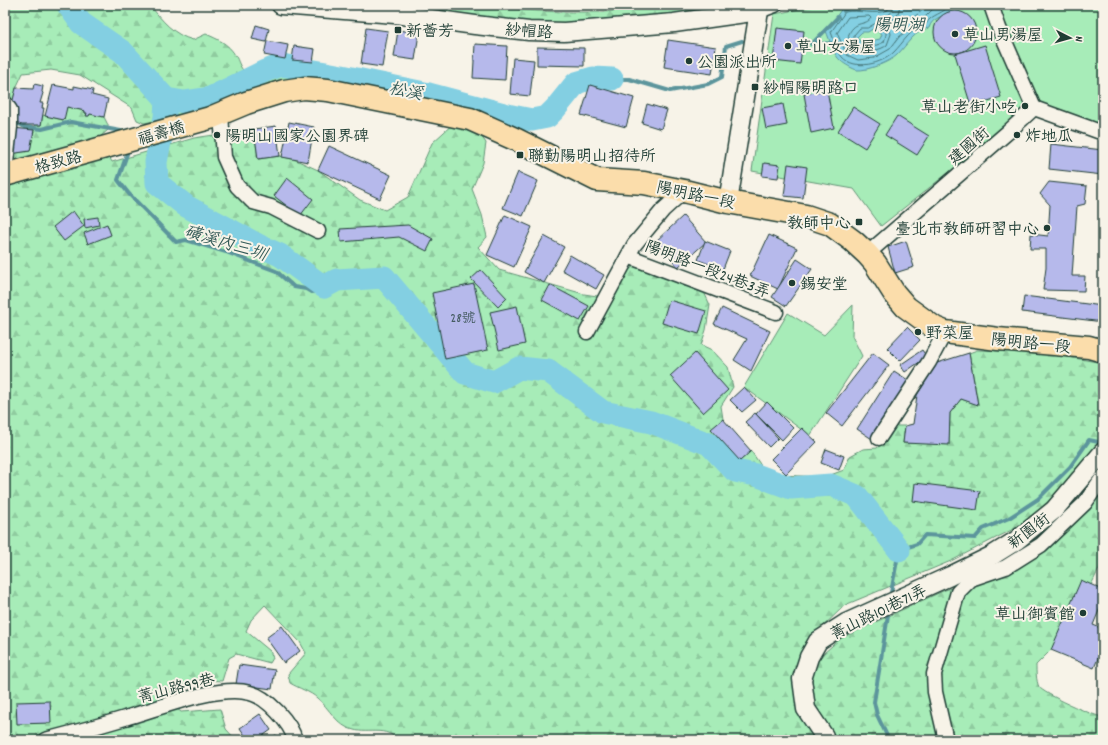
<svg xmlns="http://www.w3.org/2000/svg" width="1108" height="745" font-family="Dekko,'LXGW WenKai TC',sans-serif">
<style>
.green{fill:#a7ecb8;stroke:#639476}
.forest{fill:url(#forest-firs);stroke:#639476}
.water{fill:#83cfe2;stroke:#5b959c;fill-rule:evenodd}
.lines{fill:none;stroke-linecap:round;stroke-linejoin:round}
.shore{stroke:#47777a;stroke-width:1}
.stream{stroke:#5b959c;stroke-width:4}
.river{stroke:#83cfe2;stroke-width:23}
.building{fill:#b6b9eb;stroke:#1f3d34}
.minor-casing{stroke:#1f3d34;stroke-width:17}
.tertiary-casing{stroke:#1f3d34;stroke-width:21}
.primary-casing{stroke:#1f3d34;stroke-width:25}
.minor{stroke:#f7f3e8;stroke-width:14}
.tertiary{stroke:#f7f3e8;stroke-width:18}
.primary{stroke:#fbddab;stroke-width:22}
.poi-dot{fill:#1f3d34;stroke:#f7f3e8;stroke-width:1.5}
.labels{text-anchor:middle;stroke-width:4;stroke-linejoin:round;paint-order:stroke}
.number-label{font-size:14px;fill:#455c62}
.poi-label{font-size:16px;fill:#1f3d34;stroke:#f7f3e8;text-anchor:start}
.street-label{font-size:16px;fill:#1f3d34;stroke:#f7f3e8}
.water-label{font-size:17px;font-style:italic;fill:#335a57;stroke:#f7f3e8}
</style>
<defs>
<pattern id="forest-firs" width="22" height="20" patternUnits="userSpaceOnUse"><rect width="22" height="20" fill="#a7ecb8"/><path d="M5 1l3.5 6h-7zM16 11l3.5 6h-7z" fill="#8fcb9f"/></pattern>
</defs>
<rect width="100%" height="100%" fill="#f7f3e8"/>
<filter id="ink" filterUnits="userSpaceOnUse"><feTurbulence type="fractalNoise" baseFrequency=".025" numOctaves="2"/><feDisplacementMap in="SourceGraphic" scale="8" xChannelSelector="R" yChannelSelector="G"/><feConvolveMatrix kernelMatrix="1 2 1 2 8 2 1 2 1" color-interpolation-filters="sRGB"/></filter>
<g filter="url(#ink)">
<g class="green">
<polygon points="821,5 1103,5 1103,127 1035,104 881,226 854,189 752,171 774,14"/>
<polygon points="853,305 852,336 862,356 810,436 744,387 788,313 824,335"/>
</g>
<g class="forest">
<path d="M5 5H150C162 21 174 35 193 40L206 34C217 39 228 43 235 55 239 61 239 67 245 72L268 63 305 82 293 84 271 83 259 89 208 108 171 118 144 123 137 120 132 108 80 75 51 70 23 73 16 88 10 154 30 151 35 125H41L43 115 63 120 67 107 85 111V113H87V116H89L90 114 104 117 108 125V130L92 144 5 170Z"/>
<path d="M327 5H486C519 11 551 12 584 12 600 12 612 13 627 7V5H745L563 29Z"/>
<path d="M455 122 479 133 486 143 483 163 472 189 482 215 487 237 478 247 499 270 584 294 597 296 634 266 703 290 710 305 706 330 701 345 712 350 728 367 733 387 721 406 723 419 712 429 740 461 751 451 762 467 778 475 825 477 844 470 850 456 863 449 877 448 888 439 896 426H905L903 443 949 444 950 413 961 399 978 404 969 353 977 350 1040 352 1103 363V437L1083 466 1029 521 951 561 845 605 811 638 803 653 816 740H397C387 726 368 734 354 730 337 727 329 707 317 698 311 692 298 688 290 683L288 674 306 653 300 642 265 605 251 620 246 631 270 651 273 658 270 663 236 654 229 658 222 681 206 680 189 683 176 698V708L181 712 220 709 226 729 236 740H5V185L107 153 112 162 194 138 254 129 258 159 280 156 296 160 318 170 360 200 385 210 408 197 432 143Z"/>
<path d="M1103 491V561L1091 585 1051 650 1036 665C1036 672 1036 680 1039 687 1044 694 1093 716 1103 717V740H833L831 730 815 708 813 702 812 674 817 662 824 653 841 638 945 590 1016 568 1081 514Z"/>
</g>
<path class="water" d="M890 5H954C952 8 951 12 948 13 940 18 932 18 929 28 915 30 907 45 897 55 890 62 867 71 857 70 853 69 844 64 841 61 833 55 830 40 826 31L843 7 881 8ZM874 28 882 34 880 39 861 43 857 37 862 32H868Z"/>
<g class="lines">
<g class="shore">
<path d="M889 5 888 10C875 16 858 9 845 12L831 32C834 40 837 51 842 57 855 71 882 64 894 52 903 43 912 27 926 24 931 14 944 14 950 5"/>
<path d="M894 5C894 15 886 15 879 18 882 25 890 26 891 34L887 45C882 50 863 54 857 50 854 49 852 46 850 43 849 40 848 37 849 34 855 20 866 26 871 18L869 16 848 17 837 33 847 55 858 60 874 58 890 49 899 37 917 22 922 20 933 9 944 5"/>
<polyline points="900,5 898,14 892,21 898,30 929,5"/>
<path d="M875 24 886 32V35L884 42C879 45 867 48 861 47 857 46 856 42 854 39V35L860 28H867Z"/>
</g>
<g class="stream">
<polyline points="865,5 889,7 891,5"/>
<polyline points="844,11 850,5"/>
<polyline points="811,44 837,43"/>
<polyline points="812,44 838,17"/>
<polyline points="612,79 629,79 670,91 708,84 722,77 726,46 742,41"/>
<polyline points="15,122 25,127 42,129 71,122 121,131 122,135"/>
<polyline points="126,147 127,154 118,180 129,194 176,242 186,240 226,252 276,271 294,287 306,289 311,292 319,291 324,287"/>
<polyline points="890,598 899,550 917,544 925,535 975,538 983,529 1009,518 1038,499 1070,467 1089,440 1103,443"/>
<polyline points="889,609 874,702 877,715 889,740"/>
</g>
<g class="river">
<polyline points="68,5 81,23 123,52 166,99 184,102 210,98 265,71 282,65 342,76 429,94 512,116 532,120 547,117 555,109 576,83 593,78 612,79"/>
<polyline points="166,99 165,117 156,162 157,183 186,206 260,246 280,255 324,287 337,280 384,277 465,373 494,382 519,368 548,371 603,412 651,422 709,444 735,471 756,475 791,488 831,485 857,496 899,550"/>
</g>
</g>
<g class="building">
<circle cx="955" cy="32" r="21"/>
<polygon points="256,25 269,29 266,42 252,39"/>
<polygon points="366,28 388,31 382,67 361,64"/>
<polygon points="777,28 804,31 800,64 773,61"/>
<polygon points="398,30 419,33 415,60 394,57"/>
<polygon points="668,40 716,47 712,74 664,67"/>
<polygon points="267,41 288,45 285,59 264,55"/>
<polygon points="475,44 507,46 505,80 473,78"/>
<polygon points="985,45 1001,97 971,106 955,54"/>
<polygon points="294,46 315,49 313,62 292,60"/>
<polygon points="537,47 584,48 584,66 537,65"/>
<polygon points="513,58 534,60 530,96 510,94"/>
<polygon points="34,84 43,86 42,92 43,93 40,103 43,103 42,108 44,108 41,125 22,125 15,123 12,104 16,88 33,89"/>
<polygon points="53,85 74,89 74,86 93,90 92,95 108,99 104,117 90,114 89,116 86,116 87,113 85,113 85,111 67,107 64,120 45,116"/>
<polygon points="590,85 634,98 626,127 581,115"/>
<polygon points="827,90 834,128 811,133 804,94"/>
<polygon points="647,104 667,110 661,129 642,123"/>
<polygon points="783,104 787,125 766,129 762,108"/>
<polygon points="853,107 880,124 865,148 838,131"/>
<polygon points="897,116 929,136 917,155 885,135"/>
<polygon points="289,122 314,127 308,162 282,157"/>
<polygon points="276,126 280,156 258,159 254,129"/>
<polygon points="12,128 34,130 30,151 10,154"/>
<polygon points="1051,144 1103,150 1103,175 1049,169"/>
<polygon points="329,146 391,175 380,199 318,170"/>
<polygon points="764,163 780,165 778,178 762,176"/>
<polygon points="788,164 807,167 803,198 784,196"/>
<polygon points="518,172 538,181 523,216 503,208"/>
<polygon points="287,178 313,199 300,216 274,196"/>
<polygon points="1049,182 1087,186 1085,204 1077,206 1072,276 1085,276 1084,291 1043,290 1046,268 1046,249 1030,249 1031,234 1048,236 1050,205 1040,194"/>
<polygon points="73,211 84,226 64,241 53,227"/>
<polygon points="505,215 532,227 514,267 487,255"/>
<polygon points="683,216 706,242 678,267 656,241"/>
<polygon points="98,217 99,225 85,228 84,219"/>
<polygon points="107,224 111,235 88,244 84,233"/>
<polygon points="408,225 433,239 427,251 399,237 341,242 340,229"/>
<polygon points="769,235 797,248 778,289 750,276"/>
<polygon points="544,236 564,247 544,283 524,272"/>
<polygon points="705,241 730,251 723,269 698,260"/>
<polygon points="906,241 914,267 895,273 888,247"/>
<polygon points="570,255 604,275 596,289 562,270"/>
<polygon points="797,259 812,269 786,306 772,297"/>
<polygon points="481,270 507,298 498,307 471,279"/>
<polygon points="1103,276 1103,302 1100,301"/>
<polygon points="474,284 488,350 445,359 432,293"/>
<polygon points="550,285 589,306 580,321 542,300"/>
<polygon points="1024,296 1103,306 1103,322 1022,312"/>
<polygon points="669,300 706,311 699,334 662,323"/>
<polygon points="517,306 525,344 499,350 490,312"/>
<polygon points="722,308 770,331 751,371 734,360 747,339 714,324"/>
<polygon points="907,327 920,340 900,361 887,348"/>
<polygon points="922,350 927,357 905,372 900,365"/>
<polygon points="695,353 728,390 703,413 670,376"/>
<polygon points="873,353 889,365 842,426 826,413"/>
<polygon points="969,353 978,405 961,399 950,413 949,445 903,443 905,426 913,424 917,395 937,363"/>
<polygon points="894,371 908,380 872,439 857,429"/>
<polygon points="744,387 756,400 742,412 730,400"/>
<polygon points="767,402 793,428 782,440 756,414"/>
<polygon points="755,413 778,438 769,447 745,422"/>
<polygon points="723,419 751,451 740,461 711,429"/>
<polygon points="802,428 817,442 786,474 771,459"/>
<polygon points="826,449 844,456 839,470 821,463"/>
<polygon points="915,483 980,491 977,510 913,501"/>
<polygon points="1081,580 1103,590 1103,601 1093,625 1103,629 1103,646 1094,668 1051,650"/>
<polygon points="282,626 300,651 284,663 266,638"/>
<polygon points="239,665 275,670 272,689 236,684"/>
<polygon points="50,701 51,723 17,724 16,702"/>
<polygon points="260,714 271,730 257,740 248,740 240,728"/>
<polygon points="276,735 279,740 268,740"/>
</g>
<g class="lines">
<g class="minor-casing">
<g id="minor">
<polyline points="991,5 999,28 1034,108"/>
<polyline points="759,11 775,5"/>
<polyline points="5,103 10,110 10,127 5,172"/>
<polyline points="1034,108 1103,133"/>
<polyline points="221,114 224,157 237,186 253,202 271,207 318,231"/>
<polyline points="867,254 1008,132 1034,108"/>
<polyline points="628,256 776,312"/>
<polyline points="587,332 634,245 663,210 684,191"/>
<polyline points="879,438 929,362 945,332"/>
<path d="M45 740C72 733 99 726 125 718 158 709 217 684 250 693 267 697 291 723 295 740"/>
<polyline points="946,740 935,692 934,674 958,592 971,579 1006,567 1041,545 1085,503 1103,477"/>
</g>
</g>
<g class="tertiary-casing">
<g id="tertiary">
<polyline points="281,5 395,14 475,25 529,31 564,32 674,23 759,11 728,202"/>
<polyline points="824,740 824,736 806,709 802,679 809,657 818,641 846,623 950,576 993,555 1017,540 1054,510 1103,452"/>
</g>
</g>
<g class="primary-casing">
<polyline id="primary" points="5,175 210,118 246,103 284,91 304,88 328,90 470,119 517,140 597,180 644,183 684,191 728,202 806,216 830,224 853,241 867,254 875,263 894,293 906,307 935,328 945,332 998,339 1089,347 1103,351"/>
</g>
<use href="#minor" class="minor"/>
<use href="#tertiary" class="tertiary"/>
<use href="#primary" class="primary"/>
</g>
</g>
<g class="poi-dot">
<rect x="394" y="26" width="8" height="8" rx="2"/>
<circle cx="955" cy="34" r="4"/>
<circle cx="788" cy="46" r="4"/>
<circle cx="689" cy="61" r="4"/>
<rect x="751" y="83" width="8" height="8" rx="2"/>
<circle cx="1025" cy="106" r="4"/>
<circle cx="217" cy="135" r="4"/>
<circle cx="1017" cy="135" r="4"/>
<rect x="516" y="151" width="8" height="8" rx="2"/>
<rect x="855" y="218" width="8" height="8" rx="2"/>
<circle cx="1047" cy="228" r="4"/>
<circle cx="792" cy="283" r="4"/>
<circle cx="918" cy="332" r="4"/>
<circle cx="1083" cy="613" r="4"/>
</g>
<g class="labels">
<g class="number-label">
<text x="463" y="322">28號</text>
</g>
<g class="poi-label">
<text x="406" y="36">新薈芳</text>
<text x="963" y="40">草山男湯屋</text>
<text x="796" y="52">草山女湯屋</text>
<text x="697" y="67">公園派出所</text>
<text x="763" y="93">紗帽陽明路口</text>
<text x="1017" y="112" text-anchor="end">草山老街小吃</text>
<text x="225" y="141">陽明山國家公園界碑</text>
<text x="1025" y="141">炸地瓜</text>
<text x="528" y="161">聯勤陽明山招待所</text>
<text x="851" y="228" text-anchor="end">教師中心</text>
<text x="1039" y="234" text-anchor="end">臺北市教師研習中心</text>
<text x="800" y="289">錫安堂</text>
<text x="926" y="338">野菜屋</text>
<text x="1075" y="619" text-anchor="end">草山御賓館</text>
</g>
<g class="street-label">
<text transform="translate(529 30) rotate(4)" y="6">紗帽路</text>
<text transform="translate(161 132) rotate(-16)" y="6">福壽橋</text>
<text transform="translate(968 145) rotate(-41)" y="6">建國街</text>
<text transform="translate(58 161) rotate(-15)" y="6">格致路</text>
<text transform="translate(696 194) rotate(12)" y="6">陽明路一段</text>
<text transform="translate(708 268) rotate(21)" y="6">陽明路一段24巷3弄</text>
<text transform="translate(1031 342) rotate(6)" y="6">陽明路一段</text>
<text transform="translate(1028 530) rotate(-37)" y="6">新園街</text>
<text transform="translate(878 611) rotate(-26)" y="6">菁山路101巷71弄</text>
<text transform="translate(176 687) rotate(-14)" y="6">菁山路99巷</text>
</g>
<g class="water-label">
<text x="899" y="30">陽明湖</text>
<text transform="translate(406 90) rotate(11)" y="6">松溪</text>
<text transform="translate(226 242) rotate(17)" y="6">磺溪內三圳</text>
</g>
</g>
<rect width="1108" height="745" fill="none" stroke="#f7f3e8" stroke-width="20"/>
<rect x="10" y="10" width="1088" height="725" fill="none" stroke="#1f3d34" stroke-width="1.5" filter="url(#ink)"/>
<g transform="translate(1070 38) rotate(96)" stroke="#f7f3e8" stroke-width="3" paint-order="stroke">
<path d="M0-3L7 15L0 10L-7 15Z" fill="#1f3d34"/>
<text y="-6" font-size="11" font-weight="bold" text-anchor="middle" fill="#1f3d34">N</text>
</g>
</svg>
